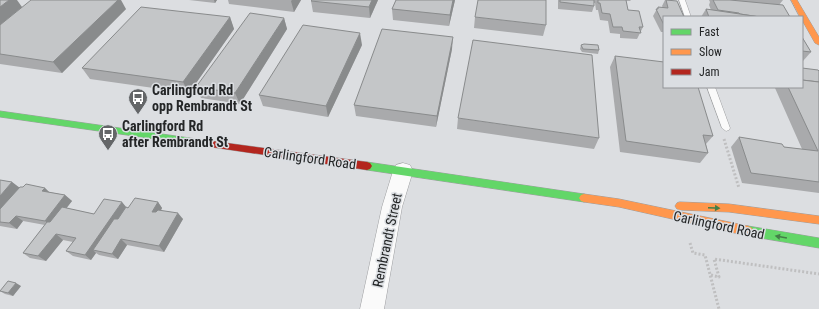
<svg xmlns="http://www.w3.org/2000/svg" width="819" height="309" font-family="'Roboto Condensed',sans-serif">
<style>
.lines{fill:none;stroke-linecap:round;stroke-linejoin:round}
.lane-casing{stroke:#9d9ea0;stroke-width:1}
.street-casing{stroke:#9d9ea0;stroke-width:1}
.fast-casing{stroke:#9d9ea0;stroke-width:1}
.slow-casing{stroke:#9d9ea0;stroke-width:1}
.jam-casing{stroke:#9d9ea0;stroke-width:1}
.path{stroke:#bfbfc0;stroke-width:3;stroke-dasharray:2 2;stroke-linecap:butt}
.lane{fill:#fafafa;fill-rule:evenodd}
.street{fill:#fafafa;fill-rule:evenodd}
.fast{fill:#63d668;fill-rule:evenodd}
.slow{fill:#ff974d;fill-rule:evenodd}
.jam{fill:#b3261e;fill-rule:evenodd}
.wall{fill:#a9aaac}
.shaded-wall{fill:#898b8c}
.building{fill:#c4c6c8;stroke:#898b8c}
.oneway{fill:#447e48}
.labels{text-anchor:middle;stroke-width:3;stroke-linejoin:round;paint-order:stroke}
.poi-label{font-size:14px;font-weight:bold;fill:#242627;stroke:#dbdee2;text-anchor:start}
.street-label{font-size:14px;fill:#242627;stroke:#dbdee2}
</style>
<rect width="100%" height="100%" fill="#dcdee1"/>
<g class="lines">
<g class="lane-casing">
<g id="lane">
<polygon points="679,0 685,0 691,17 685,17"/>
<polygon points="707,87 715,87 730,128 729,130 726,131 722,128"/>
</g>
</g>
<g class="street-casing">
<polygon id="street" points="403,163 410,165 413,171 402,207 384,309 360,309 382,207 393,171 396,165"/>
</g>
<g class="fast-casing">
<g id="fast">
<polygon points="0,111 204,140 208,143 204,146 0,117"/>
<polygon points="367,162 584,194 587,195 589,198 587,201 584,202 367,170 364,169 362,166 364,163"/>
<polygon points="748,226 819,238 819,248 748,236 744,234 743,231 744,228"/>
</g>
</g>
<g class="slow-casing">
<g id="slow">
<polygon points="791,0 797,0 819,37 819,45 815,43 802,20 802,17 800,17"/>
<polygon points="584,194 619,199 748,226 752,228 753,231 752,234 748,236 619,207 584,202 581,201 579,198 581,195"/>
<polygon points="680,202 729,204 819,216 819,224 729,212 680,210 677,209 675,206 677,203"/>
</g>
</g>
<g class="jam-casing">
<polygon id="jam" points="204,140 367,162 370,163 372,166 370,169 367,170 204,146 200,143"/>
</g>
<g class="path">
<polyline points="724,139 739,188"/>
<polyline points="690,243 693,253 705,255 719,309"/>
<polyline points="711,275 719,277 714,259 819,274"/>
</g>
<use href="#lane" class="lane"/>
<use href="#street" class="street"/>
<use href="#fast" class="fast"/>
<use href="#slow" class="slow"/>
<use href="#jam" class="jam"/>
</g>
<g class="wall">
<polygon points="0,0 22,7 126,9 62,73 0,64"/>
<polygon points="189,0 217,0 215,3"/>
<polygon points="228,0 301,0 294,12 229,4"/>
<polygon points="378,0 370,18 313,12 311,1"/>
<polygon points="396,0 455,0 449,26 393,20 392,9"/>
<polygon points="558,0 631,0 630,1 626,1 628,10 643,27 637,39 620,38 620,34 610,33 608,21 600,20 598,10 596,10 595,3 594,3 594,6 592,12 558,9"/>
<polygon points="665,0 671,0 664,17 664,32 661,32 653,16 658,7 663,8 662,6"/>
<polygon points="709,0 783,0 779,5 790,17 701,17 706,9 711,10 709,5 710,2"/>
<polygon points="230,17 234,29 189,93 90,79 82,68"/>
<polygon points="475,17 546,25 543,36 474,28"/>
<polygon points="284,18 287,29 240,104 201,98 196,87"/>
<polygon points="802,37 811,52 803,61 802,61"/>
<polygon points="362,45 328,117 263,106 259,95"/>
<polygon points="581,45 599,50 598,54 582,52 580,49"/>
<polygon points="452,49 436,127 356,116 354,105"/>
<polygon points="615,56 713,136 706,144 708,153 700,163 620,152 610,67"/>
<polygon points="819,71 819,193 742,183 731,147 739,137 784,147 802,149 775,88 764,87 802,87"/>
<polygon points="458,118 599,138 594,149 457,129"/>
<polygon points="0,180 12,182 19,188 45,188 49,192 65,195 72,201 66,208 94,214 127,207 128,208 158,202 162,208 161,210 183,219 164,252 127,245 118,259 99,255 96,253 91,260 73,256 66,251 73,242 63,240 46,261 30,258 23,253 45,225 23,221 17,229 0,226"/>
<polygon points="21,286 13,296 5,294 0,291"/>
</g>
<g class="shaded-wall">
<polygon points="9,0 17,0 22,7 0,25 0,7"/>
<polygon points="118,0 121,0 126,9 62,73 53,62"/>
<polygon points="214,0 217,0 215,3"/>
<polygon points="292,0 301,0 294,12 291,1"/>
<polygon points="372,0 378,0 370,18 369,7"/>
<polygon points="453,0 455,0 449,26 450,15"/>
<polygon points="230,17 234,29 189,93 183,82"/>
<polygon points="284,18 287,29 240,104 235,93"/>
<polygon points="360,33 362,45 328,117 326,106"/>
<polygon points="453,37 452,49 436,127 437,116"/>
<polygon points="12,182 20,188 0,210 0,196"/>
<polygon points="45,188 51,194 42,191"/>
<polygon points="65,195 72,201 52,227 45,221"/>
<polygon points="122,202 127,208 93,250 96,253 91,260 85,255"/>
<polygon points="158,202 162,208 157,218 152,212"/>
<polygon points="178,213 183,219 164,252 159,246"/>
<polygon points="16,216 23,221 17,229 9,223"/>
<polygon points="56,234 63,240 46,261 38,256"/>
<polygon points="121,239 127,245 118,259 112,254"/>
<polygon points="16,283 21,286 13,296 8,293"/>
</g>
<g class="building">
<polygon points="0,0 9,0 0,7"/>
<polygon points="31,0 118,0 53,62 0,54 0,25"/>
<polygon points="312,0 372,0 369,7 311,1"/>
<polygon points="396,0 453,0 450,15 392,9"/>
<polygon points="478,0 546,0 546,25 475,17"/>
<polygon points="560,0 594,0 594,6 560,2"/>
<polygon points="598,0 626,0 628,10 639,11 643,27 639,27 641,33 623,31 622,27 613,27 610,14 602,13 600,3 598,3"/>
<polygon points="666,0 677,1 684,17 664,17 664,25 656,9 658,9 658,7 668,8"/>
<polygon points="713,0 730,0 783,5 790,17 760,17 740,14 739,13 718,10"/>
<polygon points="141,7 230,17 183,82 82,68"/>
<polygon points="706,9 760,17 709,17"/>
<polygon points="250,13 284,18 235,93 196,87"/>
<polygon points="303,25 360,33 326,106 259,95"/>
<polygon points="382,29 453,37 437,116 354,105"/>
<polygon points="802,37 811,52 802,51"/>
<polygon points="473,40 592,55 599,138 458,118"/>
<polygon points="584,44 598,45 599,50 583,49 581,45"/>
<polygon points="615,56 664,62 664,87 698,87 713,136 703,135 708,153 626,141"/>
<polygon points="802,68 818,70 819,71 819,82 802,80"/>
<polygon points="802,80 819,82 819,182 751,173 739,137 782,144 784,147 818,151 788,87 802,87"/>
<polygon points="0,180 12,182 0,196"/>
<polygon points="26,184 45,188 42,191 65,195 45,221 16,216 9,223 0,222 0,209 20,187 23,187"/>
<polygon points="135,198 158,202 152,212 156,212 158,210 178,213 159,246 121,239 112,254 93,250 114,219 118,219 126,207 128,208"/>
<polygon points="104,199 122,202 85,255 66,251 76,238 56,234 38,256 23,253 47,222 50,222 62,207 94,214"/>
<polygon points="8,281 16,283 8,293 0,291"/>
</g>
<defs><path id="oneway-solid" d="M-6-.8H1V-3.2L6.5 0L1 3.2V.8H-6Z"/></defs>
<g class="oneway">
<use href="#oneway-solid" transform="translate(714 208) rotate(3)"/>
<use href="#oneway-solid" transform="translate(781 237) rotate(-170)"/>
</g>
<defs>
<g id="bus-pin" transform="scale(1)"><path d="M0 17L-7.5 6A9.5 9.5 0 1 1 7.5 6Z" fill="#646668" stroke="#dbdee2"/><path d="M-5-6H5V4H4V6H2V4H-2V6H-4V4H-5ZM-3.5-4V0h7V-4ZM-3.5 1.2v1.5H-2V1.2ZM2 1.2v1.5H3.5V1.2Z" fill="#fff"/></g>
</defs>
<g fill-rule="evenodd">
<use href="#bus-pin" x="138" y="98"/>
<use href="#bus-pin" x="108" y="134"/>
</g>
<g class="labels">
<g class="poi-label">
<text x="152" y="95">Carlingford Rd<tspan x="152" dy="16">opp Rembrandt St</tspan></text>
<text x="122" y="131">Carlingford Rd<tspan x="122" dy="16">after Rembrandt St</tspan></text>
</g>
<g class="street-label">
<text transform="translate(310 158) rotate(8)" y="5">Carlingford Road</text>
<text transform="translate(719 225) rotate(12)" y="5">Carlingford Road</text>
<text transform="translate(387 240) rotate(-78)" y="5">Rembrandt Street</text>
</g>
</g>
<rect x="663" y="16" width="140" height="72" fill="#dbdee2" stroke="#929497"/>
<rect x="671" y="29" width="20" height="6" fill="#63d668" stroke="#929497"/>
<text x="699" y="36" font-size="12" fill="#242627">Fast</text>
<rect x="671" y="49" width="20" height="6" fill="#ff974d" stroke="#929497"/>
<text x="699" y="56" font-size="12" fill="#242627">Slow</text>
<rect x="671" y="69" width="20" height="6" fill="#b3261e" stroke="#929497"/>
<text x="699" y="76" font-size="12" fill="#242627">Jam</text>
</svg>
